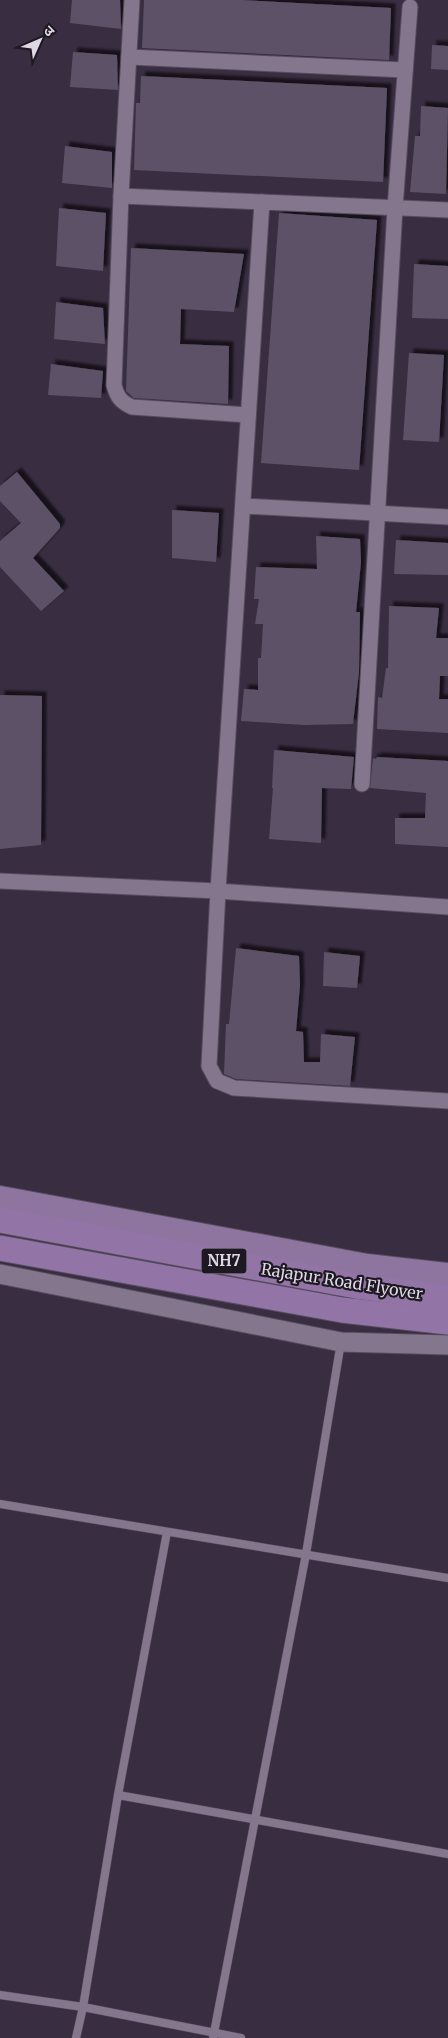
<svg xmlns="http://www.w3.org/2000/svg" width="448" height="2038" font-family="Merriweather,'Noto Sans Devanagari',serif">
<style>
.building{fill:#5d5167;filter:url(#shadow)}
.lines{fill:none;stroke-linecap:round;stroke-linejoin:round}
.service-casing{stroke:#554b5d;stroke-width:9}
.minor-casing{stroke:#554b5d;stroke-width:17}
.tertiary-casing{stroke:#554b5d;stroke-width:21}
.primary-casing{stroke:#554b5d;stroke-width:26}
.trunk-casing{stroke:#554b5d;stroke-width:27}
.service{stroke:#83768d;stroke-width:8}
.minor{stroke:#83768d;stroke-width:15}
.tertiary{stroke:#83768d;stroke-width:19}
.primary{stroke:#8e75a0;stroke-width:24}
.trunk{stroke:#9275a6;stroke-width:25}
.labels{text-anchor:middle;stroke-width:4.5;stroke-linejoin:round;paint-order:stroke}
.shield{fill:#1d1821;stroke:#a49eaa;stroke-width:1}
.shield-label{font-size:15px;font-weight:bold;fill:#ded7e4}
.street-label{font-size:16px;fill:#ded7e4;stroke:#1d1821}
</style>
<defs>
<filter id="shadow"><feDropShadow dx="4.5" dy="-4.5" stdDeviation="1" flood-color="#0009"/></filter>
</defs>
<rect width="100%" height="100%" fill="#392d41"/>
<g class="building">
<polygon points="72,0 120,0 121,29 70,23"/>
<polygon points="144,0 242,0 391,8 389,60 142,48"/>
<polygon points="432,45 448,46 448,70 431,69"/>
<polygon points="73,52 117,55 118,90 70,87"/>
<polygon points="141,76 387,88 383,182 134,170 136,103 140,103"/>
<polygon points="421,106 448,108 446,194 410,192 415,136 420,136"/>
<polygon points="65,146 112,152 112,188 62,183"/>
<polygon points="59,208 106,213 103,271 56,266"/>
<polygon points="279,213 377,220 359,470 261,463"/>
<polygon points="131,248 244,254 234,312 181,309 180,344 229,346 228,404 134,398 126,391"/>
<polygon points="414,264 448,266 448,319 412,318"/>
<polygon points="56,302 103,308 105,344 54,339"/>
<polygon points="409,353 444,355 439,442 403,440"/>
<polygon points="51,364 103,371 101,398 48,395"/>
<polygon points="17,472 60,524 60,528 33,558 64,591 41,611 0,567 0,541 21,523 0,501 0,486"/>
<polygon points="172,510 219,513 216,562 172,558"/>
<polygon points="316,536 360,539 361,562 356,612 360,612 359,672 353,724 304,725 241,721 244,689 258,690 258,658 261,658 263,624 255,624 259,599 254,599 256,567 317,569"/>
<polygon points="396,540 448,543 448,575 394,574"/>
<polygon points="389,606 439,608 436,638 448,638 448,676 440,676 439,699 448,699 448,733 377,729 378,697 382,698 386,668 388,668"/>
<polygon points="0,695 42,696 41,845 0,849"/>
<polygon points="274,750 354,757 351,789 322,788 321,843 269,839 273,788 272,788"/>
<polygon points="377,757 448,761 448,847 395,844 395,818 425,818 426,793 370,788 373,758 376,759"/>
<polygon points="236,948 299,956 300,985 296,1031 303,1032 304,1062 320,1062 321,1034 355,1037 350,1086 236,1079 224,1074 226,1024 229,1024"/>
<polygon points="324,952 360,956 357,988 323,986"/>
</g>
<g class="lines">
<g class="service-casing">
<g id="service">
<polyline points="0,1504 448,1578"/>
<polyline points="118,1795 448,1854"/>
<polyline points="0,1995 83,2007 241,2038"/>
<polyline points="76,2038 83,2007 118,1795 167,1532"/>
<polyline points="213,2038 306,1554 341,1342"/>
</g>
</g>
<g class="minor-casing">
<g id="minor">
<path d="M132 0 121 196 114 385C117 397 121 402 132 407L248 415"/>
<polyline points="129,57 405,70"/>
<polyline points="121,196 262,202"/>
<polyline points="448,210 262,202 218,891 448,907"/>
<polyline points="243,506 448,517"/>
<polyline points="362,784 395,208 410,7"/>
<polyline points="0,881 218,891 209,1066 217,1081 234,1088 448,1101"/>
</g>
</g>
<g class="tertiary-casing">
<polyline id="tertiary" points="0,1274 341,1342 448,1345"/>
</g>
<g class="primary-casing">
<polyline id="primary" points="0,1198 367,1266 448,1275"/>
</g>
<g class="trunk-casing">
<g id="trunk">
<polyline points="0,1220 356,1286 448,1298"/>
<polyline points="0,1248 342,1310 448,1322"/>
</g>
</g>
<use href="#service" class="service"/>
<use href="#minor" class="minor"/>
<use href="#tertiary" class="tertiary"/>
<use href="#primary" class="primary"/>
<use href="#trunk" class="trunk"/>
</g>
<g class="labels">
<rect class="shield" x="201.5" y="1248.5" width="45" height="25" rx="4"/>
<g class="shield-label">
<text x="224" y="1266">NH7</text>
</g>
<g class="street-label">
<text transform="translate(342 1281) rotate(9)" y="6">Rajapur Road Flyover</text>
</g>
</g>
<g transform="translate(40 40) rotate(45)" stroke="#1d1821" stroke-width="4" paint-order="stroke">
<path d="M0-4L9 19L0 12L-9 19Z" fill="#ded7e4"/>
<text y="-8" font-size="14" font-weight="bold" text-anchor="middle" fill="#ded7e4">उ</text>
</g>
</svg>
